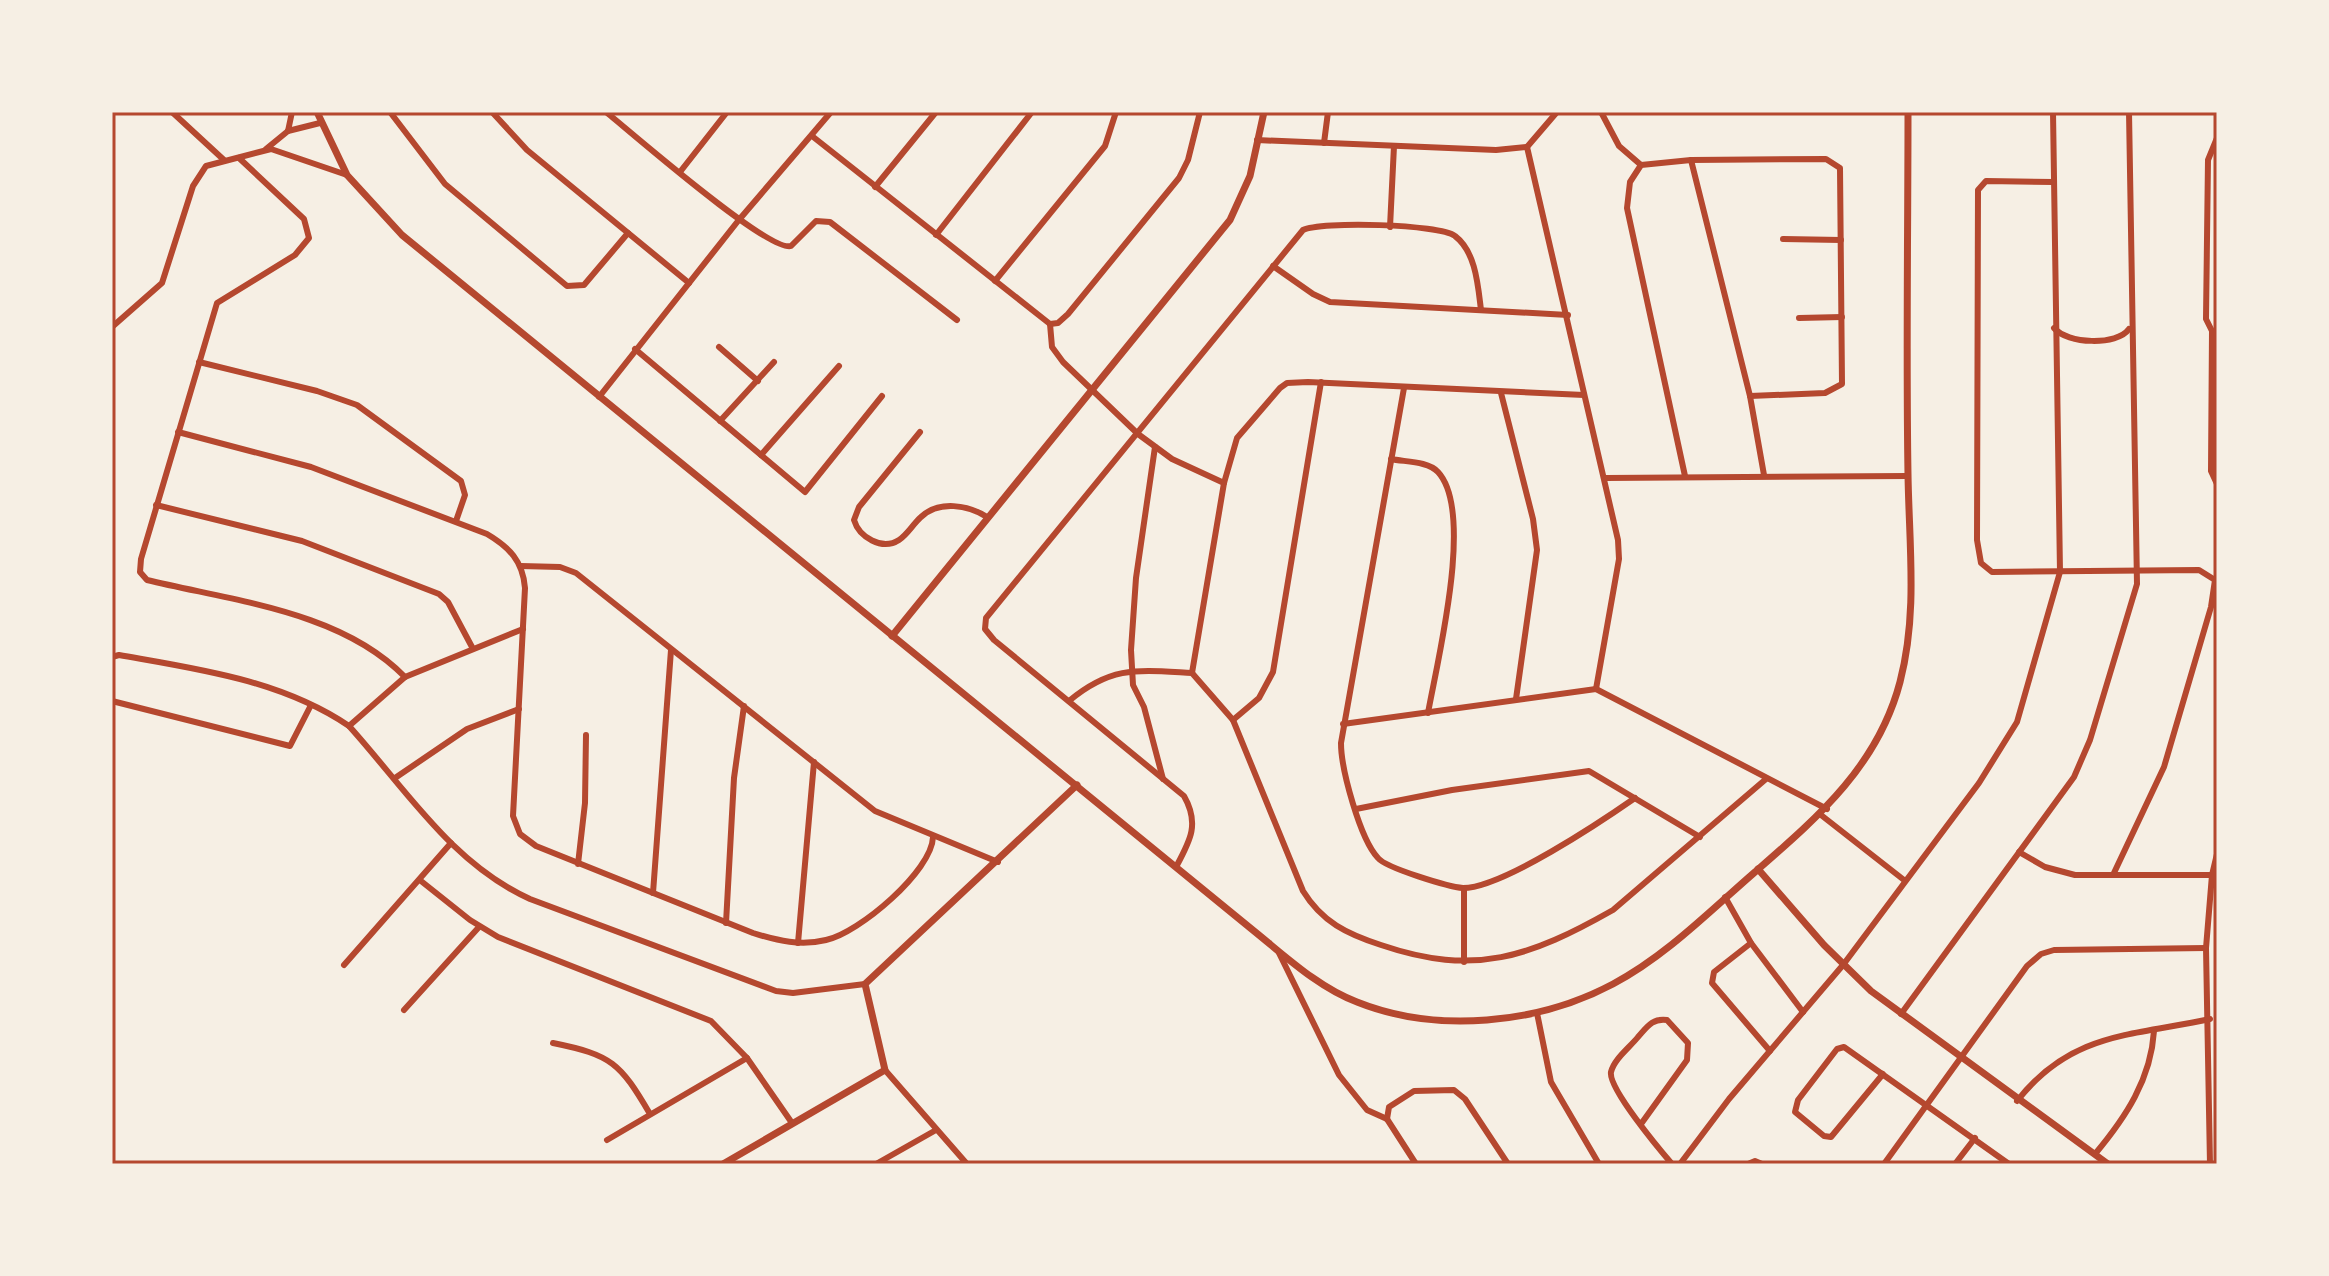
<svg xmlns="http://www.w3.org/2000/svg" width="2329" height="1276" font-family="Overpass,sans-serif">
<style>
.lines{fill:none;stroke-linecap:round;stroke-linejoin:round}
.minor{stroke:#b5482f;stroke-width:6}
.tertiary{stroke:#b5482f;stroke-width:7}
.neatline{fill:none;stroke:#b5482f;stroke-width:3}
</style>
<rect width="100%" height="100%" fill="#f6efe4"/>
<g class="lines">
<g class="minor">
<polyline points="172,112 224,160"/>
<polyline points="390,112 445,184 567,286 584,285 628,233"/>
<polyline points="492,112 527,150 689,283"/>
<path d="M606 112C632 133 769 253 791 246L816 221 830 222 957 320"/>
<polyline points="1601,112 1619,146 1641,165"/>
<polyline points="288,131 320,123"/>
<polyline points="812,136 1050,324"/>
<polyline points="2217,138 2208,160 2206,319 2212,331 2211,471 2217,484"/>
<polyline points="1257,140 1496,150 1527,147"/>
<polyline points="1324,143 1328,112"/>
<polyline points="1527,147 1618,540 1619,559 1596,689"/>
<polyline points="1527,147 1557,112"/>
<polyline points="266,149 288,131 292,112"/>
<path d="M239 158 304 219 309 238 295 255 217 303 141 559 140 572 147 580C233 601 341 611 405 677"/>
<polyline points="1691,160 1750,396 1764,475"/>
<polyline points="680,172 727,112"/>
<polyline points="2053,182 1986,181 1978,190 1977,540 1981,563 1992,572 2199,570 2215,580 2211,607 2164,767 2113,875"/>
<polyline points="875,187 936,112"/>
<polyline points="1390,227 1394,146"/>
<polyline points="936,235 1032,112"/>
<polyline points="1783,239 1841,240"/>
<polyline points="1273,266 1313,294 1330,302 1568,315"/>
<polyline points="995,281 1105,146 1116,112"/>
<polyline points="1799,318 1842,317"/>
<polyline points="1050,324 1058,323 1068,314 1179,178 1188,160 1200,112"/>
<polyline points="1050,324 1052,347 1063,362 1138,434 1172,459 1224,483"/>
<polyline points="112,327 162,283 193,186 206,166 271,149 347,175"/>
<path d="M2054 328C2067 344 2117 346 2129 329"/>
<polyline points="719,347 758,381"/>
<polyline points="635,349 805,492 882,396"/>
<polyline points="199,362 317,391 357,405 461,481 465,495 456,521"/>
<path d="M1404 388 1341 743C1341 769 1360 839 1378 858 1386 868 1449 887 1463 888 1502 888 1602 821 1635 798"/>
<polyline points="1501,393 1533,519 1537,550 1516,699"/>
<polyline points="599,397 738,221 831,112"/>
<polyline points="720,421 774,362"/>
<path d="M178 432 311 467 487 534C509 547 523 561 525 588L513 816 520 834 536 846 753 933C778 941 801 946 826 940 859 933 932 871 933 837"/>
<path d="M920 432 859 507 854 520C859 537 882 551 899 540 908 534 913 524 921 517 939 500 968 505 987 517"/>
<polyline points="1155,447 1136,578 1131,650 1133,685 1144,707 1163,779"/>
<polyline points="761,455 839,366"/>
<path d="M1391 459C1405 462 1428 461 1438 472 1475 512 1437 662 1428 713"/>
<polyline points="1685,476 1627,208 1630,182 1641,165 1691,160 1826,159 1840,168 1842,384 1825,393 1750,396"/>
<polyline points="1606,478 1908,476"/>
<polyline points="156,505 302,541 439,594 448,602 472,647"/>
<polyline points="521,566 560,567 576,573 875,811 998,862"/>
<path d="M112 657 119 655C198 669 281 680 349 726 405 788 452 864 530 899L776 991 793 993 865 984"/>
<polyline points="1192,673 1224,483 1237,438 1280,388 1287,383 1308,382 1584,395"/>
<polyline points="1596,689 1827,809"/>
<polyline points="112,701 290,746 311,705"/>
<path d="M1069 701C1112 665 1139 670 1192 673L1233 720 1303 891C1322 922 1347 934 1381 945 1475 977 1530 957 1613 910L1766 779"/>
<polyline points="1233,720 1259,698 1273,672 1321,382"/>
<polyline points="1343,724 1596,689"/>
<polyline points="349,726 405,677 523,629"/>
<polyline points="395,778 467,729 519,709"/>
<polyline points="1356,809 1452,790 1589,771 1700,837"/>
<polyline points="1821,815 1904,880"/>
<polyline points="2019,852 2045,867 2075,875 2212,875"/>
<polyline points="578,864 585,803 586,735"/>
<path d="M1176 867C1190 841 1200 824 1184 796L994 640 985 629 986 618 1303 230C1320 221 1440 224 1455 236 1476 252 1478 286 1481 310"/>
<polyline points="421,881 470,920 498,937 711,1021 747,1058 792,1123"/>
<polyline points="1464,888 1464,962"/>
<polyline points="653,893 671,650"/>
<polyline points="1725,897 1751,943 1803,1012"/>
<polyline points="726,923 734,778 744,706"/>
<polyline points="798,943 814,762"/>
<polyline points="1751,943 1714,972 1712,983 1770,1051"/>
<polyline points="1279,953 1339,1075 1367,1110 1387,1119"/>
<polyline points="344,965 451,843"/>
<polyline points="404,1010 479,927"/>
<polyline points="1537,1013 1551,1082 1599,1164"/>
<polyline points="1901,1014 2074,777 2090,740 2137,584 2129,112"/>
<path d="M553 1043C612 1055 620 1063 650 1114"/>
<polyline points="885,1070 967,1164"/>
<polyline points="1883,1074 1831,1137 1824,1136 1795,1112 1798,1100 1837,1049 1844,1047 2009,1164"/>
<path d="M2017 1101C2071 1032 2131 1036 2210 1019"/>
<polyline points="1387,1119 1389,1107 1414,1091 1454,1090 1465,1099 1508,1164"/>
<polyline points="1387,1119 1416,1164"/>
<path d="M1641 1124 1687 1060 1688 1043 1667 1020C1652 1018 1647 1027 1638 1037 1630 1047 1614 1059 1611 1072 1608 1088 1660 1150 1672 1164"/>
<polyline points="607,1140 747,1058"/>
<path d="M2095 1154C2126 1117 2151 1079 2154 1031"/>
<polyline points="876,1164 936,1130"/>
<polyline points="1680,1164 1729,1099 1843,965 1979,783 2017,722 2060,572 2053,112"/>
<polyline points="1748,1164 1755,1161 1762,1164"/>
<polyline points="1884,1164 2027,966 2041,954 2054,950 2206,948"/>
<polyline points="1955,1164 1975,1138"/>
<polyline points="2210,1164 2206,948 2212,875 2217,854"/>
</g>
<g class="tertiary">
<path d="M317 112 347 175 402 235 1254 931C1285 956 1319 988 1357 1002 1437 1034 1538 1024 1613 984 1666 956 1711 910 1755 872 1818 817 1878 766 1900 682 1918 613 1909 545 1908 474 1906 353 1908 233 1908 112"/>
<polyline points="892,636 1230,220 1250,176 1264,112"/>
<polyline points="1758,869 1824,945 1871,991 2108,1164"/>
<polyline points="723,1164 885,1070 865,984 1077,785"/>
</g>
</g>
<rect width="2329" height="1276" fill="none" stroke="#f6efe4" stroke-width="228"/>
<rect x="114" y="114" width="2101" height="1048" class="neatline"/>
</svg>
